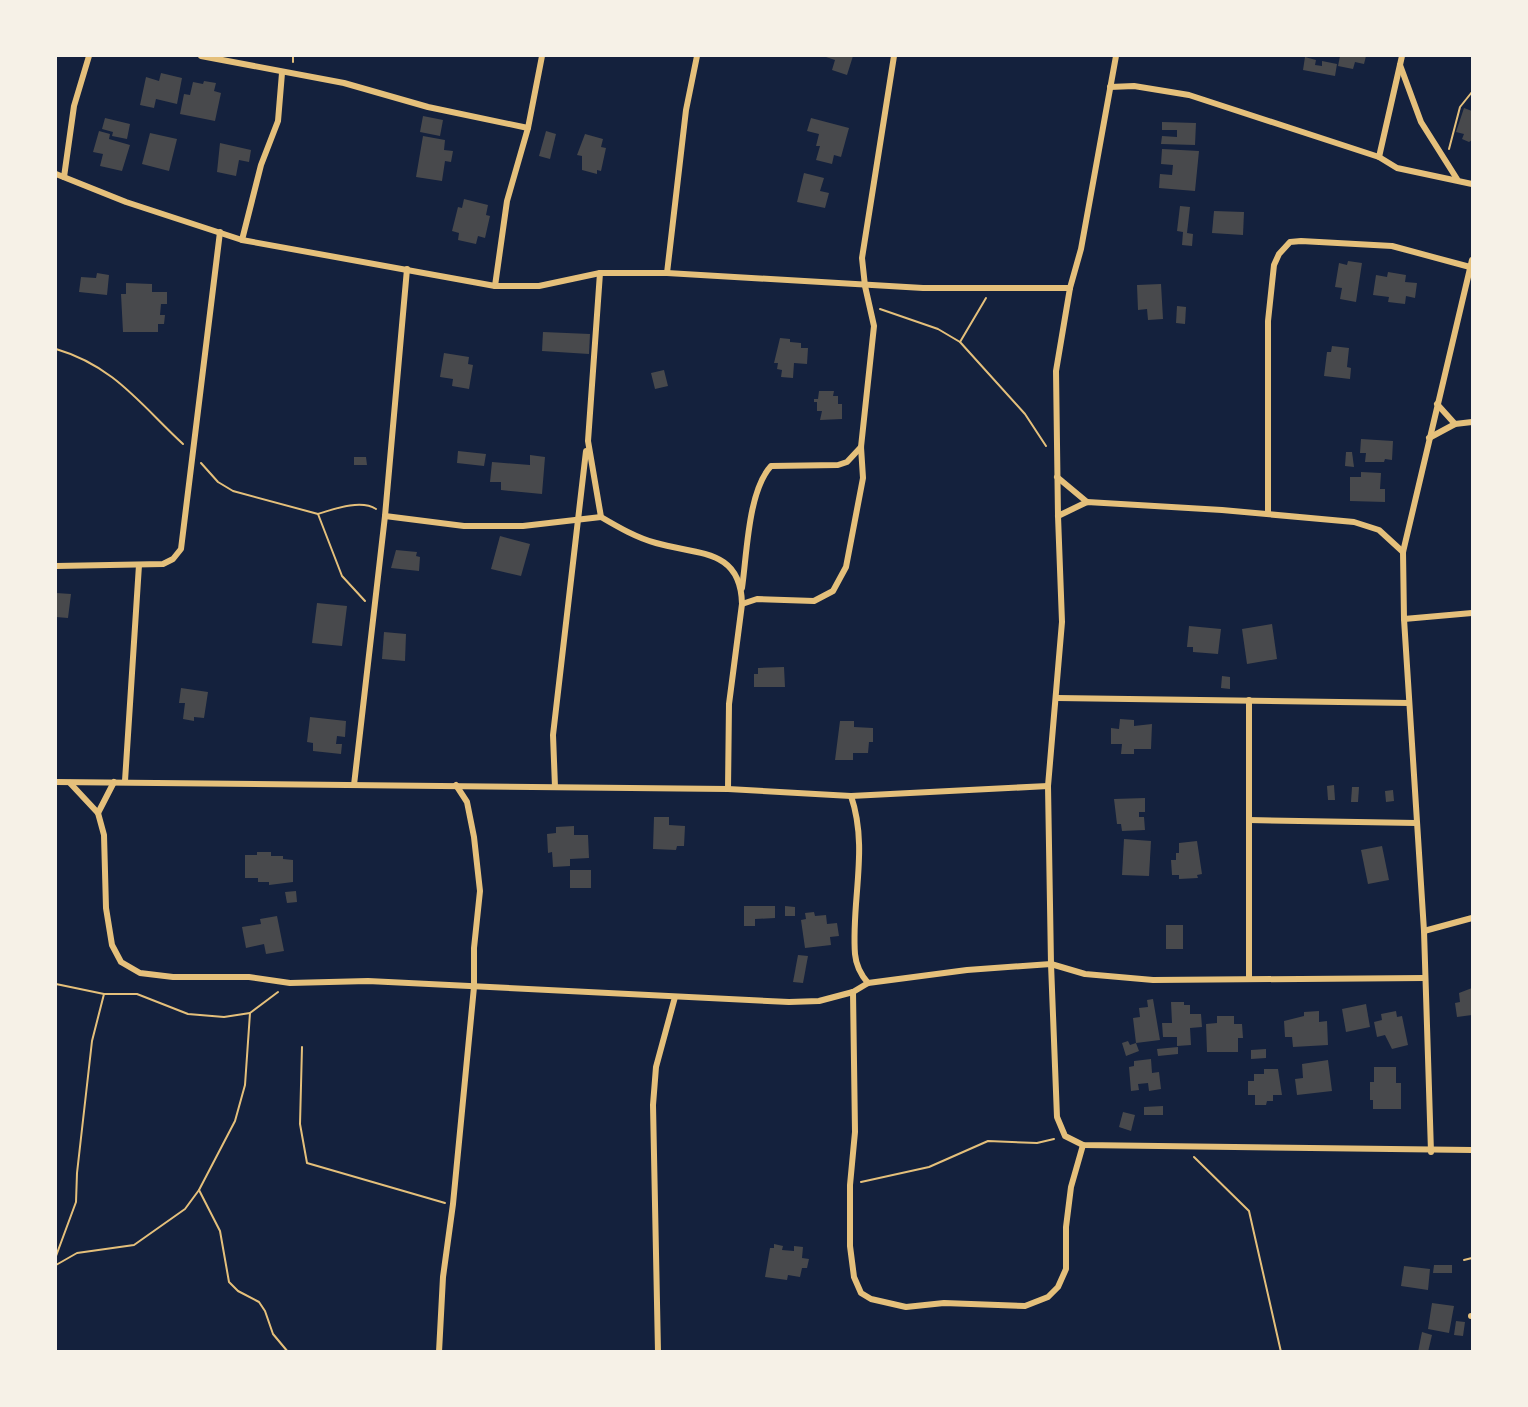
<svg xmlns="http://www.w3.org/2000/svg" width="1528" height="1407" font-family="'Exo 2',sans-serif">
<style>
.building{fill:#48494c}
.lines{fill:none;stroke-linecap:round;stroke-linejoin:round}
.path{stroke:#e5c07b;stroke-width:2}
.minor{stroke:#e5c07b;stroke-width:6}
</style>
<rect width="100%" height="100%" fill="#14213d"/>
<g class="building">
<polygon points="823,56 853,56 847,75 832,70 835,60"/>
<polygon points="1340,56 1366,56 1364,64 1355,62 1353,69 1338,66"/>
<polygon points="1305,57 1316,60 1315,65 1322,66 1322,61 1337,64 1335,76 1303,70"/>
<polygon points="161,73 182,78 177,104 156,99 154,108 140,105 146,77 159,81"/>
<polygon points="204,81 216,83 214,91 221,93 215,121 180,114 184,94 190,95 193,82 203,84"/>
<polygon points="1464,108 1472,111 1472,140 1469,142 1462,139 1464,134 1456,132"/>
<polygon points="423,116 443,120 440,136 420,132"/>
<polygon points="105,118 130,124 127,139 112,136 113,132 102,129"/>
<polygon points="811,118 849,128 841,157 834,155 832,164 816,160 820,146 816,146 819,134 807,131"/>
<polygon points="1162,122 1196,123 1195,145 1161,144 1162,136 1177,137 1177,130 1162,130"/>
<polygon points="99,131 110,134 109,139 130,145 122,171 100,166 103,154 93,152"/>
<polygon points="546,131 556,134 550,159 539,156"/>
<polygon points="150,133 177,139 169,171 142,164"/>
<polygon points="585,134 603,139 601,147 606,148 601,171 597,170 597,174 582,170 582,156 577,155"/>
<polygon points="423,136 445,140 444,150 453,151 451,162 445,161 442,181 416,177"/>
<polygon points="220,143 251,150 249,162 239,160 236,176 217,172"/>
<polygon points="1162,149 1199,151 1195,191 1159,188 1160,174 1172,175 1173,165 1161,164"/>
<polygon points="804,173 824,178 820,191 829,193 825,208 797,202"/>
<polygon points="464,199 488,205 486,215 490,216 485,238 478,236 476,244 458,240 459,233 452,231 458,207 462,208"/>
<polygon points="1180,206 1190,207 1187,233 1193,234 1192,246 1182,245 1183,232 1177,231"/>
<polygon points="1214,211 1244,212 1243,235 1212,233"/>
<polygon points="1348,261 1362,263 1356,302 1340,299 1342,288 1335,287 1339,263 1347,265"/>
<polygon points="1388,272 1406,275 1405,282 1417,283 1415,298 1406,296 1405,304 1388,302 1389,297 1373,295 1376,275 1387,277"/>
<polygon points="97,273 109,275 107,295 79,292 81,277 96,278"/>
<polygon points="126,283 152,284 152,292 167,292 167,304 161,304 160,315 165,315 164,324 158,324 158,332 123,332 121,294 126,294"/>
<polygon points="1161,284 1163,319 1148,320 1147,309 1138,310 1137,285"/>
<polygon points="1177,306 1186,307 1185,324 1176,323"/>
<polygon points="543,332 590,334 589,354 542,351"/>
<polygon points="780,338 790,339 790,342 801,343 801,348 808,348 807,364 794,363 793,378 781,377 782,370 777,369 778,363 774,363"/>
<polygon points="1332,346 1349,348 1347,367 1351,368 1350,379 1324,376 1327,352 1331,352"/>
<polygon points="444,353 469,357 468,364 473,365 469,389 452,386 453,379 440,377"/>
<polygon points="664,370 668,386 655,389 651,373"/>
<polygon points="819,391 834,391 833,396 838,396 838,404 842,404 842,419 820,420 822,411 817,411 817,402 814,402 814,399 818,399"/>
<polygon points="1361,439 1393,441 1392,460 1385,459 1384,462 1365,462 1366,453 1360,453"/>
<polygon points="458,451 486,454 484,466 457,463"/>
<polygon points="1346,452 1352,452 1354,467 1345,466"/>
<polygon points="530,455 545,457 542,494 501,490 501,482 490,482 492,462 530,465"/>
<polygon points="354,457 366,457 367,465 354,465"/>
<polygon points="1361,472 1381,473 1380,489 1385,489 1385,502 1350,501 1350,477 1361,477"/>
<polygon points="500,536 530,544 521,576 491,569"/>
<polygon points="396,550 417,552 416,556 420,557 419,571 391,568"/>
<polygon points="56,593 71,594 68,618 56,617"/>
<polygon points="317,603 347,606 342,646 312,643"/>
<polygon points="1272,624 1277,659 1247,664 1242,629"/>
<polygon points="1189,626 1221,629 1218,654 1193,652 1193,647 1187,647"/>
<polygon points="384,632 406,634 405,661 382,659"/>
<polygon points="784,667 785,687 754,687 754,674 758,674 758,668"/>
<polygon points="1222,676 1230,677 1230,689 1221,688"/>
<polygon points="181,688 208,692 204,718 194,717 194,721 183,719 185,703 179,703"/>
<polygon points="310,717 346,721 345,737 337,736 336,744 342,744 341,754 313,751 313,743 307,742"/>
<polygon points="1120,719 1134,720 1134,726 1152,724 1151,749 1134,749 1134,754 1121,754 1122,744 1111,744 1111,728 1119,729"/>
<polygon points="840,721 854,721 854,727 873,728 873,742 869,742 868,753 853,753 853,760 835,760"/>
<polygon points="1334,785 1335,800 1328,800 1327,786"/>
<polygon points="1352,787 1359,787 1358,802 1351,802"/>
<polygon points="1393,790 1394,801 1386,802 1385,791"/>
<polygon points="1145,798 1145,812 1139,812 1139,817 1144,817 1145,830 1122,831 1121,824 1117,824 1114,799"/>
<polygon points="654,817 669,817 669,825 685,826 684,846 677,846 676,850 653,849"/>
<polygon points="574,826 574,835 588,835 589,858 570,859 570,866 553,867 552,852 548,853 547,834 556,833 556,827"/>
<polygon points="1124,839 1151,841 1149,876 1122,875"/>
<polygon points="1197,841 1202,874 1197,875 1198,878 1179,879 1179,875 1172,875 1171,860 1176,860 1176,853 1179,853 1179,843"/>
<polygon points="1382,846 1389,880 1368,884 1361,850"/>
<polygon points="257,852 271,852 271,856 283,856 283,859 293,860 293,882 269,885 269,882 258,882 258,878 245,878 245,855 257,855"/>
<rect x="570" y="870" width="21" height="18"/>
<polygon points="296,891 297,902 287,903 285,892"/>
<polygon points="744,906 775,906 775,918 755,919 755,926 744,926"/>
<polygon points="785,906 795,907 795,916 785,916"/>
<polygon points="814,912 815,916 826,915 827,924 837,923 839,936 830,937 831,945 805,948 801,920 806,919 805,913"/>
<polygon points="277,916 284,951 266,954 264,944 246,948 242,927 261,924 260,919"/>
<rect x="1166" y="925" width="17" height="24"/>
<polygon points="798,955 808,956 803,983 793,982"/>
<polygon points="1472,988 1472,1015 1457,1017 1455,1003 1460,1002 1459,993"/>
<polygon points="1153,999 1160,1040 1136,1043 1133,1018 1140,1017 1139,1008 1148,1007 1147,1000"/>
<polygon points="1171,1002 1184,1002 1184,1005 1190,1005 1190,1014 1201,1014 1202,1027 1190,1028 1191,1045 1177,1046 1177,1037 1163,1037 1162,1023 1172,1023"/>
<polygon points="1366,1004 1370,1027 1346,1032 1342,1009"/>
<polygon points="1319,1011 1319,1022 1327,1021 1328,1045 1293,1047 1292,1037 1285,1037 1284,1021 1304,1016 1304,1012"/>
<polygon points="1396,1011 1397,1017 1402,1016 1408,1045 1392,1049 1385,1035 1377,1037 1374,1022 1382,1020 1381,1014"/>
<polygon points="1217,1016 1234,1016 1234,1024 1242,1024 1243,1038 1238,1038 1238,1052 1207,1052 1206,1024 1217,1023"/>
<polygon points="1128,1041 1130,1045 1136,1043 1139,1051 1126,1056 1122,1043"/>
<polygon points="1178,1047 1178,1054 1158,1056 1157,1049"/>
<polygon points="1266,1049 1266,1058 1251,1059 1251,1050"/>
<polygon points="1151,1059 1152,1073 1159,1072 1161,1089 1149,1091 1148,1083 1138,1084 1139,1090 1131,1091 1129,1067 1134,1066 1134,1061"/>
<polygon points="1328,1060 1332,1091 1297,1095 1295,1079 1303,1078 1302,1064"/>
<polygon points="1374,1067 1396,1067 1396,1083 1401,1083 1401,1109 1373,1109 1373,1100 1370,1100 1370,1082 1374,1082"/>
<polygon points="1264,1069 1278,1069 1282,1095 1273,1095 1273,1101 1267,1101 1266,1105 1255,1105 1255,1095 1248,1095 1248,1081 1254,1081 1254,1074 1264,1074"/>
<polygon points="1163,1106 1163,1115 1144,1115 1144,1107"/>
<polygon points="1123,1112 1135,1115 1131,1131 1119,1127"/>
<polygon points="774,1244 783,1246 782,1250 794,1251 794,1246 803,1247 802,1258 809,1259 807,1268 802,1268 800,1277 788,1275 787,1280 765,1277 770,1248 774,1248"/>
<polygon points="1434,1265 1452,1265 1452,1273 1433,1273"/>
<polygon points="1404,1266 1430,1269 1428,1290 1401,1286"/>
<polygon points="1432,1303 1454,1306 1449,1333 1428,1329"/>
<polygon points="1456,1321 1465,1322 1463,1336 1454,1335"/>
<polygon points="1422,1332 1432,1335 1428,1352 1418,1352"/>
</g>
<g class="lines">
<g class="path">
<polyline points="293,62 293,56"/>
<polyline points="1449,149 1460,107 1472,92"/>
<polyline points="880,309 938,329 960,342 1025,414 1046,446"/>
<polyline points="960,342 986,298"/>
<path d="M56 349C114 366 140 404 183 444"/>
<polyline points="201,463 218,482 233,491 318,514 342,576 365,601"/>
<path d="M318 514C334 509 361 499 376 509"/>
<polyline points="56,984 104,994 137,994 188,1014 224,1017 250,1013"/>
<polyline points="302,1047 300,1124 307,1163 445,1203"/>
<polyline points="1194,1157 1249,1211 1281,1352"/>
<polyline points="861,1182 929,1167 988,1141 1037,1143 1054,1139"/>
<polyline points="199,1190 220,1231 229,1282 238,1291 259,1302 265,1311 273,1334 288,1352"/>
<polyline points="56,1256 76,1202 77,1173 92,1041 104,994"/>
<polyline points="1464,1260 1472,1258"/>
<polyline points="56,1265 77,1253 134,1245 185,1209 199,1190 235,1121 245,1085 250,1013 278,992"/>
</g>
<g class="minor">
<polyline points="201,56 344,83 428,107 528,128"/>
<polyline points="1116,56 1081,249 1070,288 1056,371 1058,516 1062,622 1048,786 1051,964 1057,1117 1065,1136 1083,1145 1472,1150"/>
<polyline points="1400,65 1421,122 1457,179"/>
<polyline points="1110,87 1134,86 1189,95 1379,157 1397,168 1472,184"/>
<polyline points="1379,157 1402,56"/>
<polyline points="56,174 126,202 242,240 495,286 539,286 600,273 667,273 923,288 1070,288"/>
<polyline points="64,177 74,106 89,56"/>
<polyline points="242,240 261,165 278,121 282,73"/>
<path d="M600 273 588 441 601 517C618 527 637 538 656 543 697 555 741 548 742 604L729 704 728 789"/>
<polyline points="667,273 686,110 697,56"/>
<polyline points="495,286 507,201 528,128 542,56"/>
<polyline points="1437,404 1455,424"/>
<polyline points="1429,438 1455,424 1472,422"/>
<polyline points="1057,477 1087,502"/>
<polyline points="1268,514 1268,321 1274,265 1279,254 1290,242 1301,241 1392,246 1470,267"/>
<polyline points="385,516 464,526 523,526 601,517"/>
<polyline points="1058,516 1087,502 1222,510 1354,522 1379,530 1403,552"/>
<polyline points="56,566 163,564 173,559 181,549 220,232"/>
<path d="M742 588C747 554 748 491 771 466L838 465 847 462 861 447"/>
<polyline points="742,604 757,599 814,601 833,591 846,567 863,478 861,447 874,326 865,286 862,258 894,56"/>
<polyline points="1404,619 1472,613"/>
<polyline points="1057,698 1409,703"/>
<polyline points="125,781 139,565"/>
<polyline points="56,782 728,789 851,796 1048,786"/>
<polyline points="70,783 98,813 104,835 106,908 112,945 121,962 140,973 173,977 249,977 290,983 368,981 789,1002 819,1001 853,992 868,983 967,970 1051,964 1085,974 1153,980 1424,978"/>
<polyline points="354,785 385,516 407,269"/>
<polyline points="555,787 553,735 586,451"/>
<path d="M851 796C869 848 851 901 855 954 856 965 861 975 868 983"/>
<polyline points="98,813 114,782"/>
<polyline points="1249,820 1416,823"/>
<polyline points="1424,931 1472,918"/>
<polyline points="1249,979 1249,700"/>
<polyline points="853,992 855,1132 850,1185 850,1246 854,1277 861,1293 871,1299 906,1307 944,1303 1025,1306 1048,1297 1058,1287 1066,1269 1066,1227 1071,1187 1083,1145"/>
<polyline points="1431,1152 1424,931 1404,619 1403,552 1472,260"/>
<polyline points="1471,1316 1472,1316"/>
<polyline points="439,1352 443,1277 453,1204 474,987 474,948 480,891 474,837 467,802 456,785"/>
<polyline points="658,1352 653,1105 656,1067 675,997"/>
</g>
</g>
<rect width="1528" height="1407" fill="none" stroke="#f6f1e7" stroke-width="114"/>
</svg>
